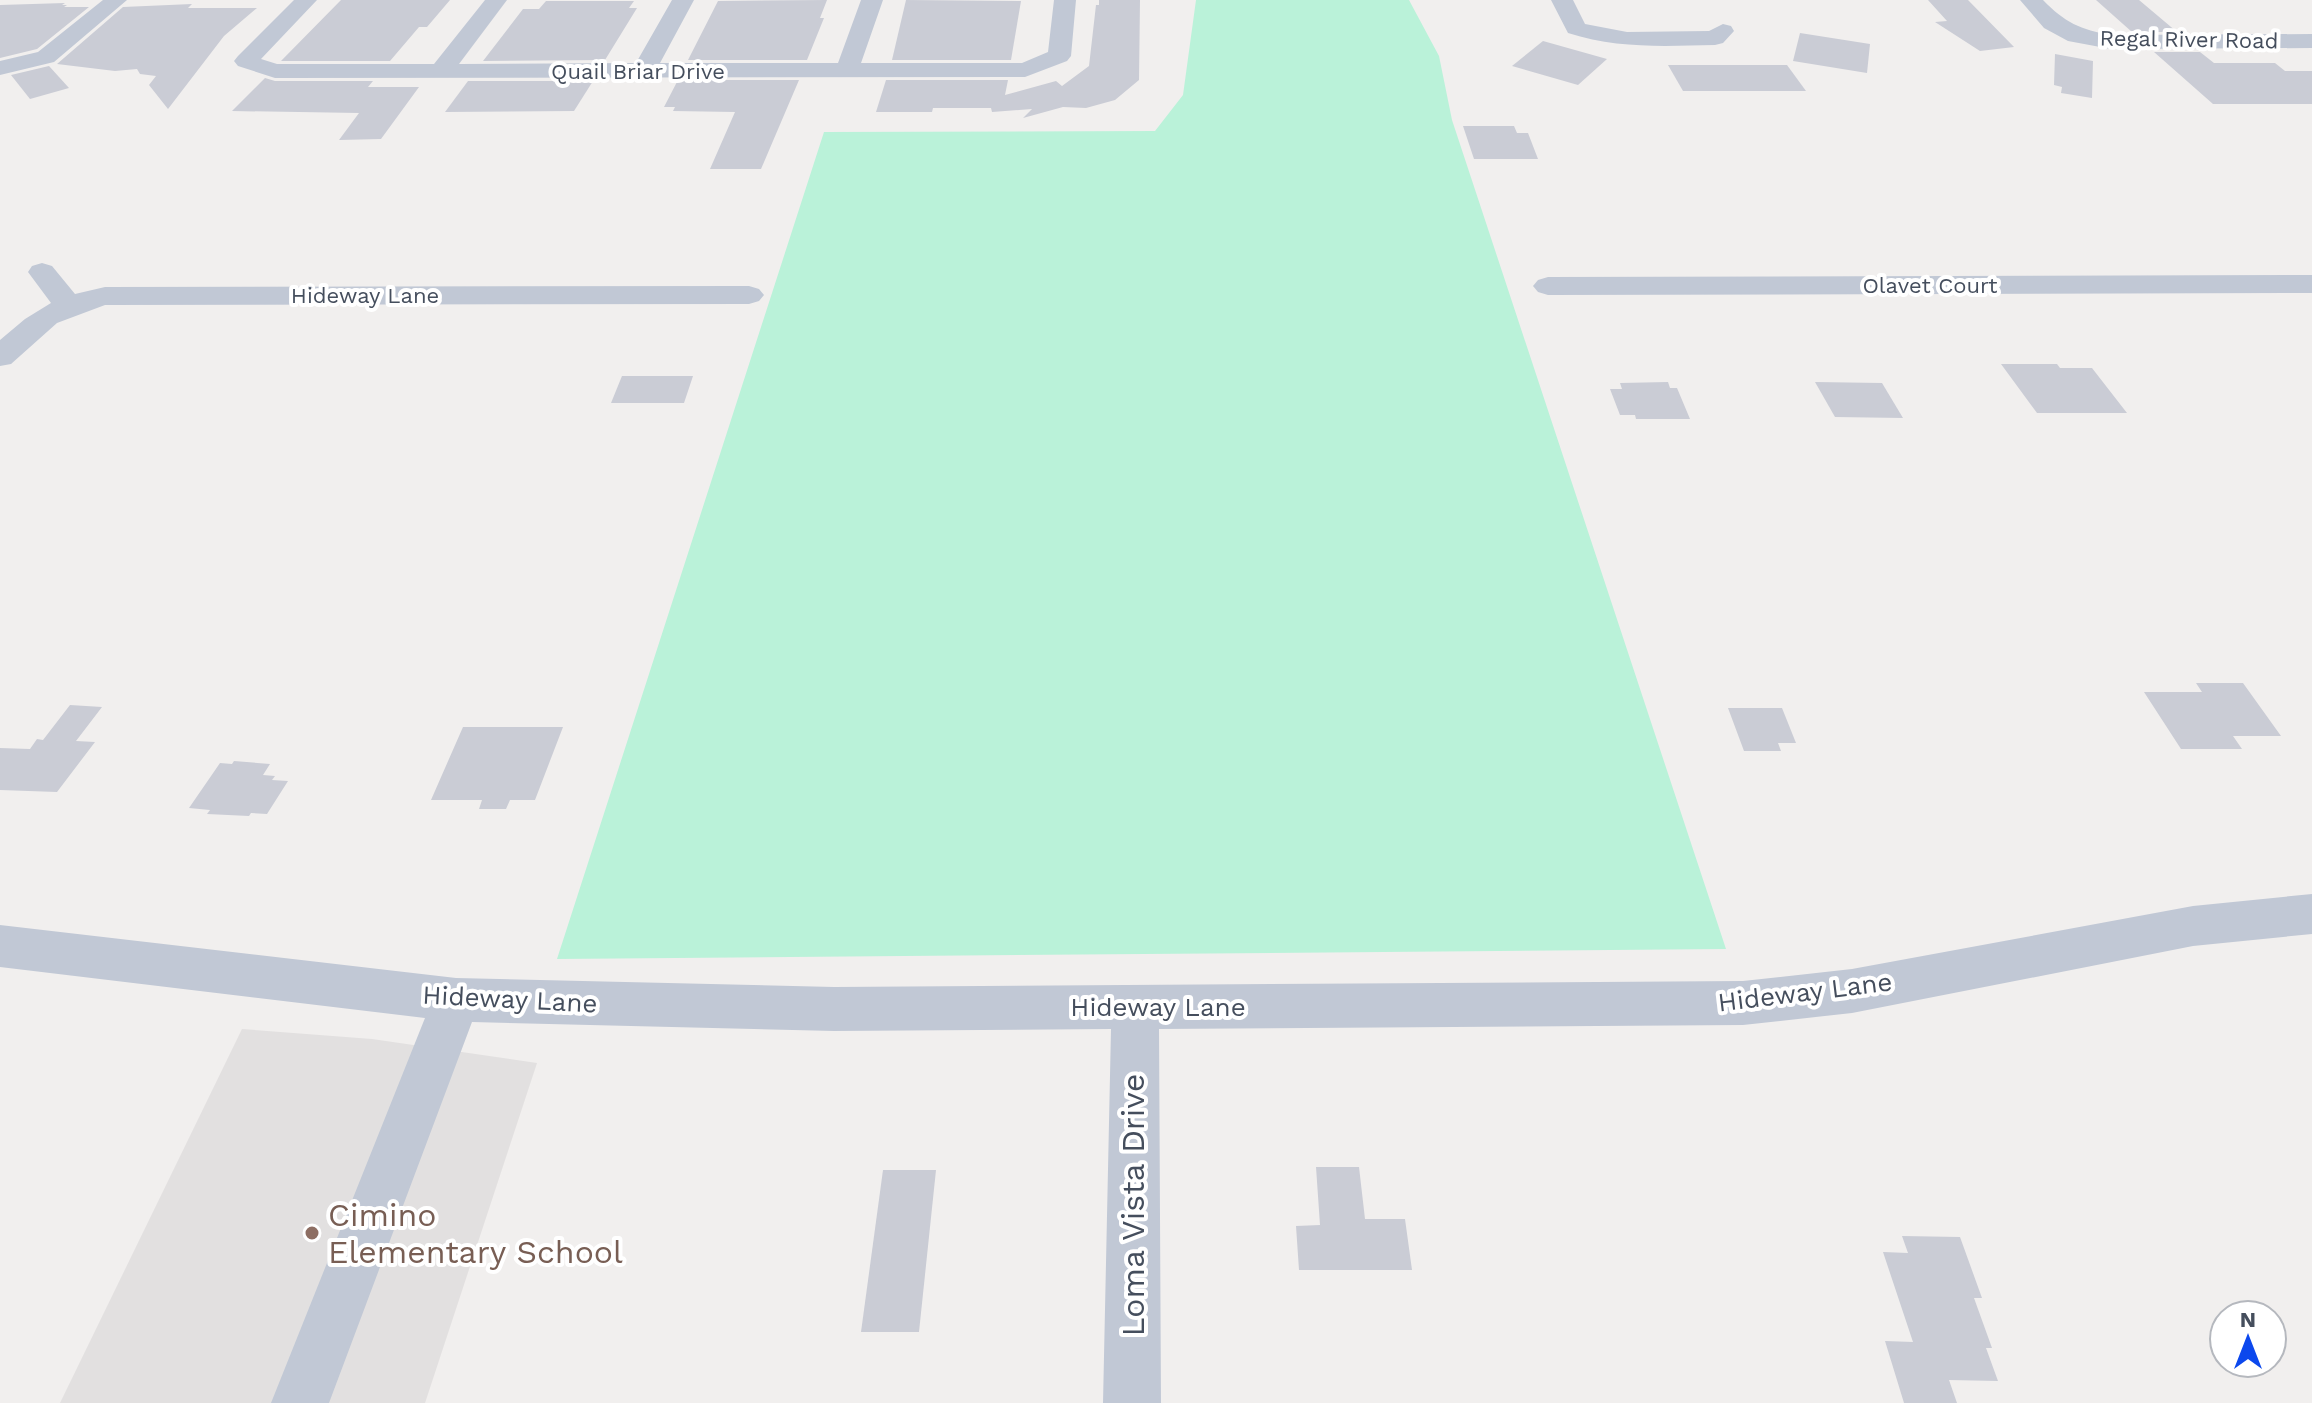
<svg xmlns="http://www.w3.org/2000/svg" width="2312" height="1403" font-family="'Work Sans',sans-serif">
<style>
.education{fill:#e2e0e0}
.green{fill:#baf2d9}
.building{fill:#caccd5}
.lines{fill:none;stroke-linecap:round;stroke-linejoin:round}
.minor{fill:#c1c8d5;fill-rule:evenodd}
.education-dot{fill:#8d6e63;stroke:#fff;stroke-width:3}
.labels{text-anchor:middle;stroke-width:8;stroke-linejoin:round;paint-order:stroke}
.far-street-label{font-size:22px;fill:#454e5d;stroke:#fff}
.street-label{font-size:26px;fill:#454e5d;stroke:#fff}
.near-street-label{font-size:32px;fill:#454e5d;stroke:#fff}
.near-education-label{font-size:32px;fill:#785e54;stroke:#fff;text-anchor:start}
</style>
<rect width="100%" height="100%" fill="#f1efee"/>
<polygon class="education" points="242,1029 372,1039 537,1063 425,1403 60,1403"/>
<polygon class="green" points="1196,0 1409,0 1439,56 1452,120 1726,949 557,959 824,132 1155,131 1183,95"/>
<g class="building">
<polygon points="341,0 450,0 427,27 419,27 390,61 281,61"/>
<polygon points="827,0 820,18 824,18 807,60 688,60 718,1"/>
<polygon points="906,0 1021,1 1011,60 892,60"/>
<polygon points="1099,0 1140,0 1139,80 1115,100 1086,108 1063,107 1023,118 1032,109 992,112 991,108 933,108 932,112 876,112 886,80 1008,80 1005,95 1056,81 1062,86 1089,66 1096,5 1099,5"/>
<polygon points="1928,0 1968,0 2014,47 1980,51 1935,22 1947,21"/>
<polygon points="2096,0 2139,0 2177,32 2132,32"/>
<polygon points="546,1 634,1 629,8 637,8 605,60 483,61 523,9 539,9"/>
<polygon points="65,3 62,5 67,5 64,7 89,7 37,49 0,58 0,5"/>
<polygon points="192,4 188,8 257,8 224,36 168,109 149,85 156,76 140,74 137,69 115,71 57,64 123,7"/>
<polygon points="1800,33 1870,44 1867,73 1793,61"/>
<polygon points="1543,41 1607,59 1578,85 1512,66"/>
<polygon points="2154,52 2200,52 2214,63 2275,63 2285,71 2312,71 2312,104 2213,104"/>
<polygon points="2055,54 2093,61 2092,98 2061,93 2062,87 2054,85"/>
<polygon points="1668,65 1787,65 1806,91 1683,91"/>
<polygon points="49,66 69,88 30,99 11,75"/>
<polygon points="265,78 275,81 373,81 368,87 419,87 381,139 339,140 359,113 232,111"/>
<polygon points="678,80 799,80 761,169 710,169 735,112 673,111 675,107 664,107"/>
<polygon points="468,81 593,81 574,111 445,112"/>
<polygon points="1463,126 1514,126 1517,133 1528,133 1538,159 1474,159"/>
<polygon points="2001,364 2057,364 2060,368 2092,368 2127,413 2037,413"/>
<polygon points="622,376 693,376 684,403 611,403"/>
<polygon points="1668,382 1670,388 1677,388 1690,419 1636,419 1635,415 1620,415 1610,389 1622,389 1620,383"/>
<polygon points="1815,382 1882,383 1903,418 1835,417"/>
<polygon points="2196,683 2243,683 2281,736 2233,736 2242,749 2181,749 2144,692 2202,692"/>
<polygon points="70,705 102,707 76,741 95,742 57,792 0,790 0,748 30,749 37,739 43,740"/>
<polygon points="1728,708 1782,708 1796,743 1778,743 1781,751 1744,751"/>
<polygon points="463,727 563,727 535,800 510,800 506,809 479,809 482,800 431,800"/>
<polygon points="234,761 270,764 263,775 275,776 272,780 288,781 267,814 251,813 249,816 207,814 210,810 189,808 220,763 232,764"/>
<polygon points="1316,1167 1359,1167 1365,1219 1405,1219 1412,1270 1299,1270 1296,1226 1320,1225"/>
<polygon points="883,1170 936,1170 919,1332 861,1332"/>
<polygon points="1902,1236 1960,1237 1982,1298 1974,1298 1992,1348 1986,1348 1998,1381 1949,1380 1957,1403 1904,1403 1885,1341 1913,1342 1883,1252 1908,1253"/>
</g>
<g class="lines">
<g class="minor">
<polygon points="103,0 127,0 54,62 0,75 0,61 38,52"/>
<polygon points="294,0 317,0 261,59 277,64 434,64 485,0 507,0 459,64 636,63 672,0 694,0 660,63 838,63 861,0 883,0 861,63 1022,63 1048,52 1054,0 1076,0 1071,56 1067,61 1025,77 275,78 238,66 234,61 238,56"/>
<path d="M1551 0H1573L1585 24 1627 32 1709 31 1723 24 1731 26 1734 31 1723 43 1715 45C1664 46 1617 49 1568 33Z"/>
<path d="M2020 0H2043C2064 22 2081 30 2111 35L2312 34V48L2111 49 2068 41 2044 28Z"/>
<polygon points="42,263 52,266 75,294 105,287 749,286 759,289 764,295 759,301 749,304 105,305 57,323 11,364 0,366 0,340 25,319 51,303 28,272 32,266"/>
<polygon points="2312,275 2312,293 1548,295 1538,292 1533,286 1538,280 1548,277"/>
<polygon points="2312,894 2312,934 2193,946 1852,1013 1743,1025 1159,1029 1161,1403 1103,1403 1111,1029 834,1031 472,1022 329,1403 271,1403 425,1018 0,967 0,925 456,978 834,987 1743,981 1852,969 2193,906"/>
</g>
</g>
<circle class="education-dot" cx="312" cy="1233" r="8"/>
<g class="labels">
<g class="far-street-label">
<text transform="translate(2189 39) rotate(1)" y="8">Regal River Road</text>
<text x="638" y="79">Quail Briar Drive</text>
<text x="1930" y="293">Olavet Court</text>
<text x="365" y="303">Hideway Lane</text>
</g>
<g class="street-label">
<text transform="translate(1805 992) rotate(-7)" y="9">Hideway Lane</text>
<text transform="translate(510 999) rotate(3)" y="9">Hideway Lane</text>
<text x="1158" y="1016">Hideway Lane</text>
</g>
<g class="near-street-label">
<text transform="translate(1133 1205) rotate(-90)" y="11">Loma Vista Drive</text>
</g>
<g class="near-education-label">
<text x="328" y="1226">Cimino<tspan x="328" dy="37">Elementary School</tspan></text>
</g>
</g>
<g transform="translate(2248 1339)"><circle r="38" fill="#ffffff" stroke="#b5b8be" stroke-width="2"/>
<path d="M0-6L14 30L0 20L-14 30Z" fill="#0c48ed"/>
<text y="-12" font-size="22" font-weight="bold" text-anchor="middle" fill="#454e5d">N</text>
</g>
</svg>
